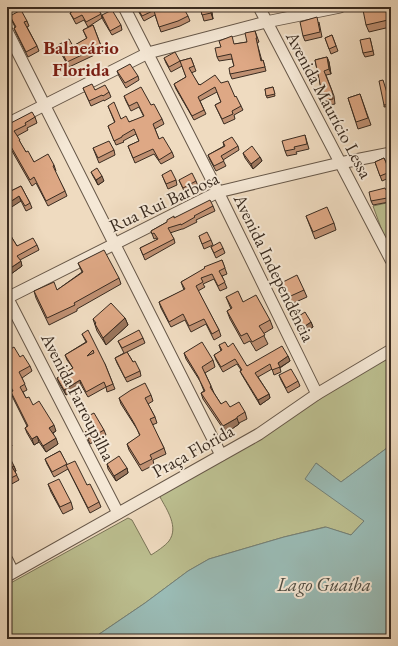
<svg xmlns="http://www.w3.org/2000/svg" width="398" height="646" font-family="'EB Garamond',serif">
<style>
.green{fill:#bcbf90;stroke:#7a7558}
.water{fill:#9abbb5;stroke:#738179}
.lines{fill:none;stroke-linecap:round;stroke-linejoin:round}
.minor-casing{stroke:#665748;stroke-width:13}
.minor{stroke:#f5e8d6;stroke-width:11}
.wall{fill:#bf9072;stroke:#392b20}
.shaded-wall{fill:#9b765d;stroke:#392b20}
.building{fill:#dea885;stroke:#392b20;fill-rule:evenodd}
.labels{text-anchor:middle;stroke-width:4;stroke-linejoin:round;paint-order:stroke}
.street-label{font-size:18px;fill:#392b20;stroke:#f5e8d6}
.neighbourhood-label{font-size:19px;font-weight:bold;fill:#7a1f14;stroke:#f5e8d6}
.water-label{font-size:19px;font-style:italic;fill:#514f45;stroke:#f5e8d6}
</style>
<rect width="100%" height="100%" fill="#efdbc0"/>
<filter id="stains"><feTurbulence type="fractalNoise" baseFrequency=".005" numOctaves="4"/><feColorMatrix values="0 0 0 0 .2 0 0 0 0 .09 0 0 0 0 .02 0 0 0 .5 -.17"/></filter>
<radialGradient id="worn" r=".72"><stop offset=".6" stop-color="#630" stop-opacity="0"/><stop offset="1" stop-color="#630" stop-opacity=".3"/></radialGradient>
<g class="green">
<polygon points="391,202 391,255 373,206"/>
<path d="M391 353V445L341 482 316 463 364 521 351 535 325 527 284 537 209 559 188 571 145 603 92 639H7V585L128 518 132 520 151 555C156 552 165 546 169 541 179 527 167 510 160 497L165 492 261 439 318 397Z"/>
</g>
<polygon class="water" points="391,445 391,639 92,639 145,603 188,571 209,559 284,537 326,527 351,535 364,521 305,479 316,463 341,482"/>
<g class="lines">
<g class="minor-casing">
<g id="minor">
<polyline points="124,7 218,192 317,394"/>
<polyline points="259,7 391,260"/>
<polyline points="7,31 221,455"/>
<polyline points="7,124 148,53 266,22 340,7"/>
<polyline points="7,297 118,513"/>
<polyline points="7,298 218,192 340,163 391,153"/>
<polyline points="7,560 13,572"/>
<polyline points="7,576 259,434 317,394 391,350"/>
</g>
</g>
<use href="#minor" class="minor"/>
</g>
<g class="wall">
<polygon points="14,7 20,7 16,10"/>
<polygon points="55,7 64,7 57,11"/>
<polygon points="77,7 97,7 101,14 102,18 88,27 84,20 76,24 70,13 78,8"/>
<polygon points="136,7 156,7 157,10 188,16 190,21 180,26 161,32 155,15 144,21"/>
<polygon points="198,7 211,7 213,19 204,21 200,7 198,8"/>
<polygon points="387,13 390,27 369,32 366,25"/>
<polygon points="102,15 121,25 122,30 112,35 103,20"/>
<polygon points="10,16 27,21 29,26 27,27 37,46 39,51 28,57 16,33 14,28 15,27 12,21"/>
<polygon points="319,22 322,37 305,41 303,36"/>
<polygon points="93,25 103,51 69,67 59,50 58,45 73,46 87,39 83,30"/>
<polygon points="255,31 259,42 257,43 262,61 263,60 266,71 232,79 230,74 234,66 232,59 219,61 217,57 235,44 247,42"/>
<polygon points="332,35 338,51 331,54 325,38"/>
<polygon points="370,38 374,55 365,57 363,53"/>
<polygon points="327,57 329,62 331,74 326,75 334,96 335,104 323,106 321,101 322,93 315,60"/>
<polygon points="164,58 180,61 191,58 196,71 191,73 199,85 200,85 221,83 235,97 241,106 243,110 234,115 235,119 224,124 215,105 221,102 217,92 200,101 206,114 194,120 176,89 174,84 186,77 182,66 171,72 166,63"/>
<polygon points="117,71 138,76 139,80 126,88 119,76"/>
<polygon points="273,87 275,96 267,98 265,89"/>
<polygon points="83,88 109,92 111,97 104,101 104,100 91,106"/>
<polygon points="360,94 371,125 358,129 348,98"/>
<polygon points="389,95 391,103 391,106 384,107 384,105 388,96"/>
<polygon points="124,96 151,105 162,119 164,124 155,129 159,139 172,152 174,157 161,164 154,154 135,163 128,146 139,141 136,134 123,141 124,142 116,145 108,126 115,123 108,106 121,119 129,122 144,117 139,107 131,111 126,101"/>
<polygon points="35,117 37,123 27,128 28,130 17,136 21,144 26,152 34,162 54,165 56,171 55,172 65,191 67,196 48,206 36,183 32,186 12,151 7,154 7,125"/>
<polygon points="305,135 309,149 296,152 297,154 287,156 285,151"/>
<polygon points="223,142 238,146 239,150 223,160 226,166 216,171 210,160 208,155 224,146"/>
<polygon points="93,148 114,150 115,155 99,163"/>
<polygon points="243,153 260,157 262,161 253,169 245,158"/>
<polygon points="384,158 391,175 391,177 382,181 375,162"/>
<polygon points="91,172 104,181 98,185 93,176"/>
<polygon points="162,175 176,180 177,185 168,189"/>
<polygon points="179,180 196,181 198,186 185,193"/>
<polygon points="21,186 30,203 32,208 26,211 21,201 7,193"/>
<polygon points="386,190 391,190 391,200 389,200 389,202 373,205 371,201"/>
<polygon points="213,206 215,211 196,220 197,222 183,229 182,229 170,233 174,239 175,243 145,260 140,248 157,240 156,238 154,239 151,231 174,218"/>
<polygon points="306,216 334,223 336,230 315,239"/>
<polygon points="7,227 12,238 17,246 37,245 39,250 20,260 22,266 11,274 7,268"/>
<polygon points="199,236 211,240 213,245 204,249"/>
<polygon points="211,247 223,248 225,253 216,258"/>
<polygon points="222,260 227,274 222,276 227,288 220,291 214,279 203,284 205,287 198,291 219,330 221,336 214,340 206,324 191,332 185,320 171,327 161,308 159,302 184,290 181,282"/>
<polygon points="78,263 119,278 121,284 77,309 77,311 49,325 36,298 34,291 57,290 82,272"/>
<polygon points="277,285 304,290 307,297 287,306 280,292"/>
<polygon points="226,297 243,302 270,320 273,328 263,334 268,344 256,351 250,341 244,344 230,319 227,311 231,309"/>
<polygon points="125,318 128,325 106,345 97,331 93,319"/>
<polygon points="293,320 311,322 313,327 301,335 294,325"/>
<polygon points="82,334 105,364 115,389 107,392 106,387 88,397 81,385 66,395 59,383 57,378 73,368 67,360 65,355 86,342"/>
<polygon points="143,338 145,343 127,352 133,362 140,371 141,376 127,382 117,363 115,358 124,353 118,341"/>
<polygon points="219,345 228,347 247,366 288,356 290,361 280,368 281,372 274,375 272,369 258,377 269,394 270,398 260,405 242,375 240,371 241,370 237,364 223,372 216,360 214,355 221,351"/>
<polygon points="7,351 20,357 30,366 32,371 22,378 27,390 23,392 26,398 56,431 53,433 58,444 46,452 39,442 34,445 27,433 25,428 27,426 13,398 11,392 12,391 9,386 7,387"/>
<polygon points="184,353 213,360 215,367 205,373 211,386 214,393 221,404 245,412 247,419 239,423 239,424 226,433 203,399 201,393 204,391 200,381 186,359"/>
<polygon points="279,375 298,381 300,386 288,393 281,380"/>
<polygon points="151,395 153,401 148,404 155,417 157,423 152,425 164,448 166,454 153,460 154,465 142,471 129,450 127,444 140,436 137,429 121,404 119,398"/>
<polygon points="84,418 104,430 106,435 90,444 85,432 89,429"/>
<polygon points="60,451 67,465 87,485 99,502 101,507 90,513 68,469 54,477 47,464 45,459"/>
<polygon points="7,459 14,466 16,471 15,472 19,480 8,486 7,484"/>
<polygon points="107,464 127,468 128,473 116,481 108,469"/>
<polygon points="48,484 71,502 73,509 63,514 51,492"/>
</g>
<g class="shaded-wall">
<polygon points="210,7 211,7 213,19 211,13"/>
<polygon points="385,7 387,13 390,27 388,20"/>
<polygon points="327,57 329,62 331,74 329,69"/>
<polygon points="260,157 262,161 253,169 251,164"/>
<polygon points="102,176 104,181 98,185 96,180"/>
<polygon points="19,196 21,201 7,210 7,204"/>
<polygon points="21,261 22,266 11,274 9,269"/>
<polygon points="125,318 128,325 106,345 103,338"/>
<polygon points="311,322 313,327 301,335 299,330"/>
<polygon points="288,356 290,361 279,368 278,363"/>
<polygon points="80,380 81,385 66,395 64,390"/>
<polygon points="269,394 270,398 260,405 258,400"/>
<polygon points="237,418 239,424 226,433 223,426"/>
<polygon points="54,425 56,431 51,434 49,428"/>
<polygon points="37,436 39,442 34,445 32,439"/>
<polygon points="56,438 58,444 46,452 43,446"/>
<polygon points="10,440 12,446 7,450 7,442"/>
<polygon points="14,466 16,471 14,472 12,467"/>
<polygon points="127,468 128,473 116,481 114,476"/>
</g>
<g class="building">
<polygon points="78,7 97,7 101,14 86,22 82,15 74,19 70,13 78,8"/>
<polygon points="137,7 156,7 157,9 142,16"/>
<polygon points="165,7 183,7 188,16 178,21 159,27 154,11"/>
<polygon points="200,7 210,7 211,13 202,15"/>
<polygon points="379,7 385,7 388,20 366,25 363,10"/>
<polygon points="21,10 27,21 24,22 37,46 26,52 14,28 16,27 10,16"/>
<polygon points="112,10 121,25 110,31 102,15"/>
<polygon points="317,17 320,32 303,36 300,22"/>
<polygon points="93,25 101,46 67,62 58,45 69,39 73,46 87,38 83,30"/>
<polygon points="255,31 257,38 256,38 261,61 263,60 265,67 230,74 229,68 234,66 231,54 217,57 215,48 221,47 219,41 232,36 234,44 247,42 245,33"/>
<polygon points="332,35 336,46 329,49 325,38"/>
<polygon points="370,38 373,51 363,53 360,40"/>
<polygon points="175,52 180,61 169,67 164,58"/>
<polygon points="327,57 329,69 324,71 332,91 333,99 321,101 320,93 322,93 315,60"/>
<polygon points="191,58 194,66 189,68 199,85 200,84 200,85 215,75 221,83 228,81 235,97 236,96 241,106 232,111 233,114 222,119 215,105 221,102 215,87 198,97 204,110 192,116 174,84 186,77 180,61"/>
<polygon points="130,64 138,76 125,83 117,71"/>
<polygon points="383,80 388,96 389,95 391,104 384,105 379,81"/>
<polygon points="92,84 95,90 105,85 109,92 103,96 102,95 89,101 83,88"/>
<polygon points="141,87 151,105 154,104 162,119 153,124 159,139 163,137 172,152 159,160 153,149 133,158 128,146 139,141 134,129 122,136 122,137 114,141 108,126 115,122 108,106 114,102 121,119 126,116 129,122 144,116 137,102 129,106 124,96"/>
<polygon points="273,87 275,94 266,96 265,89"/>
<polygon points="360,94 368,118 356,122 348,98"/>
<polygon points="32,112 35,117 25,123 26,125 14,131 20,140 19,140 26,152 28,151 34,162 48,154 54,165 53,166 65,191 46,201 34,177 30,180 10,145 7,147 7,125"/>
<polygon points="305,135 307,144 294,147 295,149 285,151 282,141"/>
<polygon points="232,137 238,146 221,156 224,161 214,166 208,155 225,146 223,142"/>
<polygon points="109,141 114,150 98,158 93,148"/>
<polygon points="252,146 260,157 251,164 243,153"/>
<polygon points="384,158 390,172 380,176 375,162"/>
<polygon points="97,168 102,176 96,180 91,172"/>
<polygon points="171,170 176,180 166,184 162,175"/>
<polygon points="192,173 196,181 183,188 179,180"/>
<polygon points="21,186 30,203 25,206 19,196 7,204 7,192 7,193"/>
<polygon points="385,188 386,190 391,190 391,196 387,196 387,198 371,201 369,192"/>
<polygon points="210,200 213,206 194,216 195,217 181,225 181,224 168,228 174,239 143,255 140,248 158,239 154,233 152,234 151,231 167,222 167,220 174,216 174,218"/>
<polygon points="327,207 334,223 313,232 306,216"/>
<polygon points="7,227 10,233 9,233 17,246 33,238 37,245 17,256 21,261 9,269 7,265"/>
<polygon points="207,232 211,240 202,244 199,236"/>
<polygon points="220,242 223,248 214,253 211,247"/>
<polygon points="104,250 119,278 74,303 75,305 47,318 34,291 54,282 57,290 83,272 78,263"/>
<polygon points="222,260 225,268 219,271 225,282 218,286 212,274 201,278 203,282 196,286 219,330 212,334 204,319 189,326 183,314 169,322 159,302 185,289 181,282 205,268 204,267"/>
<polygon points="297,275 304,290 284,299 277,285"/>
<polygon points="238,291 243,302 256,295 270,320 259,326 265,335 252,342 247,333 241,336 227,311 232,308 226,297"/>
<polygon points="111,303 125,318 103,338 95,324 96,323 93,319"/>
<polygon points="305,312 311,322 299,330 293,320"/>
<path d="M88 330 105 364 113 384 106 387 104 382 86 392 80 380 64 390 57 378 73 368 65 355 87 342 82 334ZM93 350 94 353 87 356Z"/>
<polygon points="139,330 143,338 122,348 118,341"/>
<polygon points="202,342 213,360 202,367 211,386 210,387 221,404 226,401 230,407 239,402 245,412 237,417 237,418 223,426 201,393 205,391 199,379 199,378 184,353"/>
<polygon points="225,342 228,347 233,343 247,366 282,346 288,356 278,363 280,367 272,370 270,364 255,373 269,394 258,400 240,371 242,370 235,359 221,367 214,355 222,350 219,345"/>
<polygon points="14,347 20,357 23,355 30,366 19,372 25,384 20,387 26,398 29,397 33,405 39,401 54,425 49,428 56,438 43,446 37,436 32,439 25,428 28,426 11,392 13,391 7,380 7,351"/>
<polygon points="127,352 133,362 135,361 140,371 125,378 115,358"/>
<polygon points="291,369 298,381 286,388 279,375"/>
<polygon points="145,383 151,395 145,398 155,417 150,419 164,448 150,455 152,459 140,465 127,444 140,435 134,423 119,398 131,390"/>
<polygon points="94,413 104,430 88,439 85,432 90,429 84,418"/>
<polygon points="7,435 10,440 7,442"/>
<polygon points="60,451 67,464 52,472 45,459"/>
<polygon points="119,456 127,468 114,476 107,464"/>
<polygon points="10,458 14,466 12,467 17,475 7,480 7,459"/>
<polygon points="75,461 87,485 90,484 99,502 88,508 66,465"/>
<polygon points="59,479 71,502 60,507 48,484"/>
</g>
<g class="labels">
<g class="street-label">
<text transform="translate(329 105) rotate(62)" y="6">Avenida Maurício Lessa</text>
<text transform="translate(164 202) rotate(-25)" y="6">Rua Rui Barbosa</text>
<text transform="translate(274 268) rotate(64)" y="6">Avenida Independência</text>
<text transform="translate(78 397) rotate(63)" y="6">Avenida Farroupilha</text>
<text transform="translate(193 451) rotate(-29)" y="6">Praça Florida</text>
</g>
<g class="neighbourhood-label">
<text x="81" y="54">Balneário<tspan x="81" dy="22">Florida</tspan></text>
</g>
<g class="water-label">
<text x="324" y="591">Lago Guaíba</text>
</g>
</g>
<rect width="398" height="646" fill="none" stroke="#efdbc0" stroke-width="24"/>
<rect x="8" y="8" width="382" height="630" fill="none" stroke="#392b20" stroke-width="2"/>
<rect x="12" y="12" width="374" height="622" fill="none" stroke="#392b20"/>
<rect width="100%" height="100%" filter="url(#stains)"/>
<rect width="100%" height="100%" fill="url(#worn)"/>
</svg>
